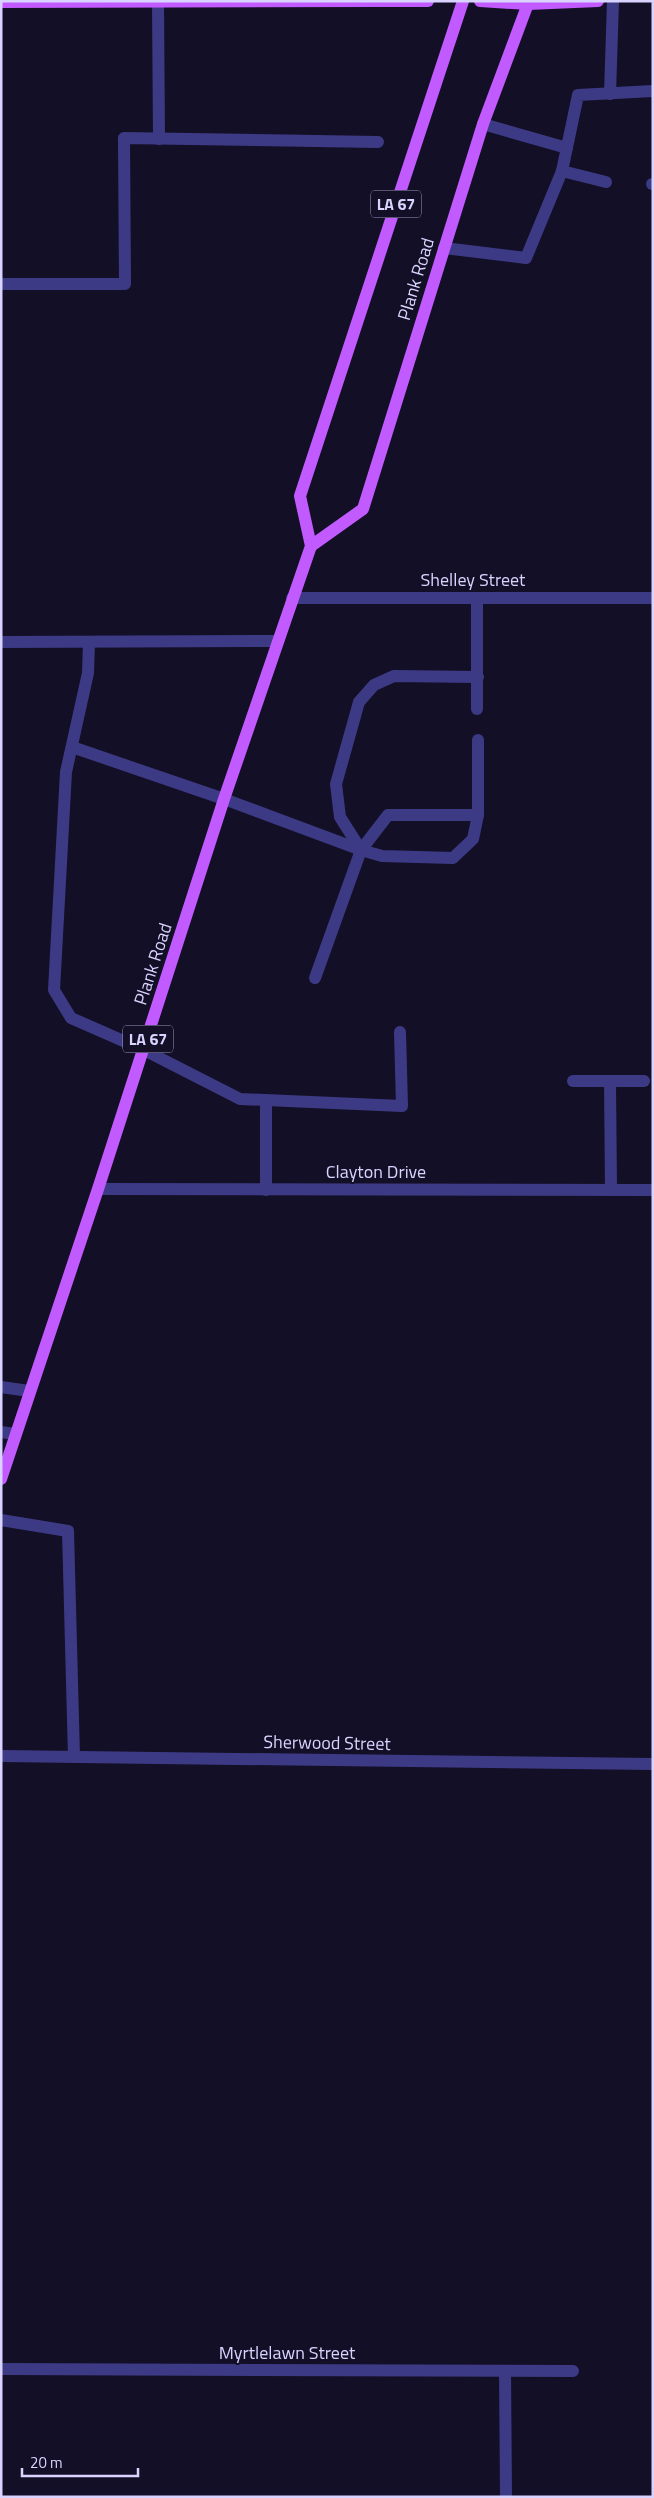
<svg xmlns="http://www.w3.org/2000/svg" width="654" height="2498" font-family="'Titillium Web',sans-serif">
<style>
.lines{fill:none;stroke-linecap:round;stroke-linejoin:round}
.service{stroke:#3d3a85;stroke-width:12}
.minor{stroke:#3d3a85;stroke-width:12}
.primary{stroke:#c25bff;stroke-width:12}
.labels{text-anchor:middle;stroke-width:4;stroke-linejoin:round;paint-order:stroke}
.shield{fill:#130f26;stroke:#9e99be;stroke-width:1}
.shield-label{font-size:16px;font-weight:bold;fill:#d9d4ff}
.street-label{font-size:18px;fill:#d9d4ff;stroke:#130f26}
</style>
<rect width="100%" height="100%" fill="#130f26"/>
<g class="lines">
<g class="service">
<polyline points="158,2 159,139"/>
<polyline points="610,94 613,1"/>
<polyline points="483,124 567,148"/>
<polyline points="562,171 606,182"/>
<polyline points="652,184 653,184"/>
<polyline points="444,248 526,258 562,171 578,95 653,91"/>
<polyline points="1,284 125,284 124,138 378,142"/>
<polyline points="477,598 477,709"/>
<polyline points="89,642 88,673 66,772 54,990 71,1018 144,1050 240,1099 402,1106 400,1032"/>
<polyline points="72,747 224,799 361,850 382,856 453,858 473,839 478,815 478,740"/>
<polyline points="361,850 340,817 336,784 359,702 374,685 394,676 478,677"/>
<polyline points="315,978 361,850 388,815 478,815"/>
<polyline points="573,1081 644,1081"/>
<polyline points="610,1081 611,1190"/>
<polyline points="266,1190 266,1100"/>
<polyline points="1,1387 29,1391"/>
<polyline points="1,1432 15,1434"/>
<polyline points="1,1520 68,1531 74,1757"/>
<polyline points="505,2371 506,2497"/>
</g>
<g class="minor">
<polyline points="292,598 653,598"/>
<polyline points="1,642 277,641"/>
<polyline points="98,1189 653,1190"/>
<polyline points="1,1756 653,1764"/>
<polyline points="1,2369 573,2371"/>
</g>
<g class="primary">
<polyline points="379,1 428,1"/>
<polyline points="480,1 528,4 598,1"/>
<polyline points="1,2 377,1"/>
<polyline points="311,546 363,509 483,124 529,1"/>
<polyline points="1,1479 98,1189 224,799 311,546 300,496 463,1"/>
</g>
</g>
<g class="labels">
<g class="shield">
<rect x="371" y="190.5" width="50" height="27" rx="4"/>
<rect x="123" y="1025.5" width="50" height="27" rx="4"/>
</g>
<g class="shield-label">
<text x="396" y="210">LA 67</text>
<text x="148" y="1045">LA 67</text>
</g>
<g class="street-label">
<text transform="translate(416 279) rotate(-73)" y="6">Plank Road</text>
<text x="473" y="586">Shelley Street</text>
<text transform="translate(153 964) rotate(-72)" y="6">Plank Road</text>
<text x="376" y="1178">Clayton Drive</text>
<text transform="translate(327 1743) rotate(1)" y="6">Sherwood Street</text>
<text x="287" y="2359">Myrtlelawn Street</text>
</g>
</g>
<rect width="654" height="2498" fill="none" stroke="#d9d4ff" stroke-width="5"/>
<path d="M22 2468v8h116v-8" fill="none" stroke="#d9d4ff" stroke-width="2.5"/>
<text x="30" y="2468" font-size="15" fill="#d9d4ff" stroke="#130f26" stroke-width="4" paint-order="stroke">20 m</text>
</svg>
